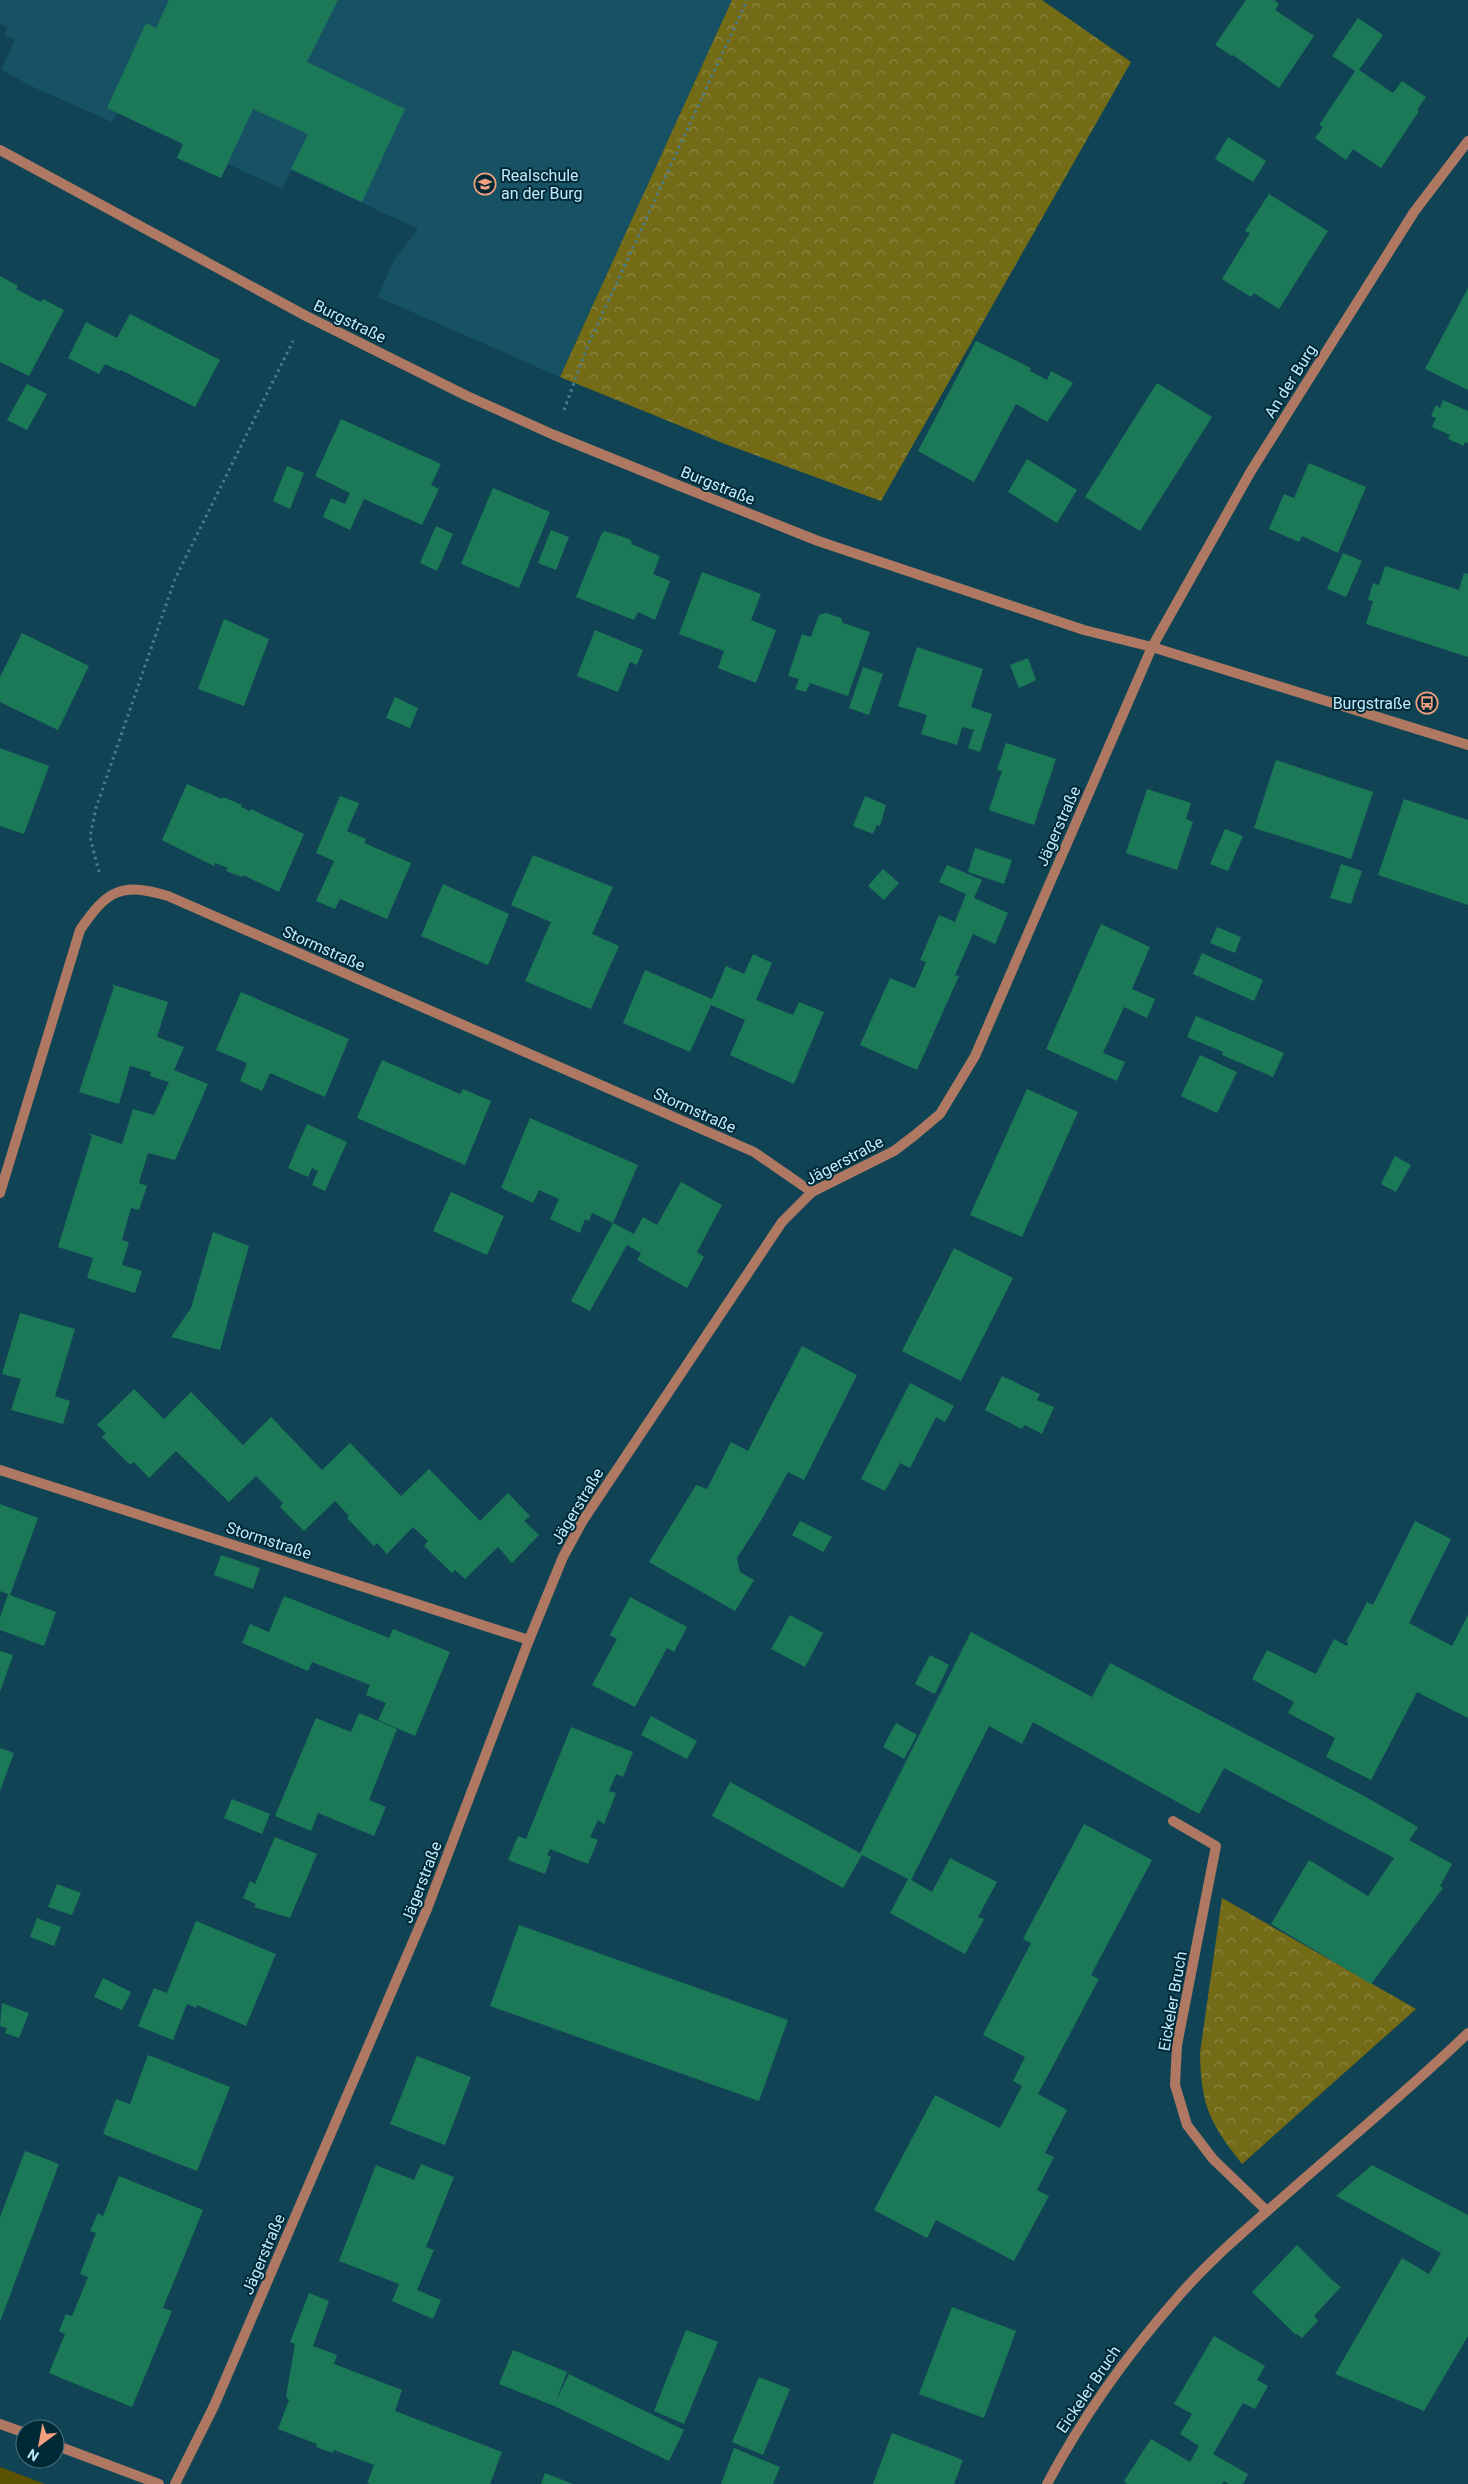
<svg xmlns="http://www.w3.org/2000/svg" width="1468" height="2484" font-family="Roboto,sans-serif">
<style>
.built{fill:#175264}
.forest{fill:url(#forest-crowns)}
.garden{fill:#5b5302}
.building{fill:#1c7957}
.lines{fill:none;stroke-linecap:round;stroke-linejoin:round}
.path{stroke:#4b7c8c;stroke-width:3;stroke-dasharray:2.5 4;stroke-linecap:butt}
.service{stroke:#ae7862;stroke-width:10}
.minor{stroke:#ae7862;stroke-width:10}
.labels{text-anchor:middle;stroke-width:4;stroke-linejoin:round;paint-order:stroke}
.poi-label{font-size:16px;fill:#c0eafb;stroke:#002936;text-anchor:start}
.street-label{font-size:16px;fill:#c0eafb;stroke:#002936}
</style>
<defs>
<pattern id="forest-crowns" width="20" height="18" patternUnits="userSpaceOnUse" patternTransform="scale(1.25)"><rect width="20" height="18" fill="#746b17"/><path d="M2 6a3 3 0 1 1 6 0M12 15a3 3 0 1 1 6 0" fill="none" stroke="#8c8745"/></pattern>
</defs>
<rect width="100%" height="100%" fill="#104454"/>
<polygon class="built" points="0,0 732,0 560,377 378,297 393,262 418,229 291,170 282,189 228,164 221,178 177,158 183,144 117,113 112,122 29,85 1,69 15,40 4,35 8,28 0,24"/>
<g class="forest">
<polygon points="732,0 1042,0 1131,62 881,501 725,444 560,377"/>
<path d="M1222 1898 1416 2009 1242 2164C1210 2123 1201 2107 1200 2053Z"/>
</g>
<polygon class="garden" points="0,2467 45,2484 0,2484"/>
<g class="building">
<polygon points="169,0 338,0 307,62 405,109 362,202 291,169 308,134 253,109 221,178 177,158 183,144 107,108 146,23 156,28"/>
<polygon points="1246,0 1274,0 1279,4 1275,10 1314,36 1279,88 1233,55 1232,56 1215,45"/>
<polygon points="1358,18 1383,35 1359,70 1393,93 1402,81 1426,97 1417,110 1419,111 1381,168 1353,149 1346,160 1315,138 1323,127 1319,125 1355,71 1332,56"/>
<polygon points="1228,137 1266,161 1253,182 1215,159"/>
<polygon points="1269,194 1328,231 1279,309 1254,293 1251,297 1222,279 1250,233 1245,231"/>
<polygon points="0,276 18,286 16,289 41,302 43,299 64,310 29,376 0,362"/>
<polygon points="1468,288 1468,390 1425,369"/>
<polygon points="130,314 220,360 195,407 121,370 120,371 105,364 99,374 68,358 86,322 117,338"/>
<polygon points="976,341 1031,368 1030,371 1047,380 1051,371 1073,383 1047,422 1016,404 974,482 918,451"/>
<polygon points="1157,383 1212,417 1140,531 1085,497"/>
<polygon points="27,384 47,394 27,430 7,420"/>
<polygon points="1443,400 1468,411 1468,443 1465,442 1464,446 1448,439 1450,435 1432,427 1436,418 1431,416 1436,405 1440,408"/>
<polygon points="341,419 441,464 431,485 439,489 422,525 364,499 350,530 323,517 331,498 345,504 350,493 315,476"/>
<polygon points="1027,459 1077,490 1057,523 1008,492"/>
<polygon points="1309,463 1366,487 1338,553 1302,536 1299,542 1269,529 1284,494 1294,498"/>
<polygon points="287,466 304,473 290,509 273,501"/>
<polygon points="493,488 550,512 519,588 461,564"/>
<polygon points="436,526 453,534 437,571 420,563"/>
<polygon points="551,530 569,537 556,570 538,563"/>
<polygon points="605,531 629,539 632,542 631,544 660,556 653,574 670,581 655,620 638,612 634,620 576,597 602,533"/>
<polygon points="1343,553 1362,561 1346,597 1327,589"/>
<polygon points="1385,566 1459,590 1464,573 1468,574 1468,657 1366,624 1373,601 1368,600 1373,583 1379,585"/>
<polygon points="702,572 761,594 751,620 776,630 756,683 718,668 724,651 679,634"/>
<polygon points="826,613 841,618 843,623 870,632 848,696 810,683 806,692 795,689 799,679 788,676 802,634 811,637 819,615"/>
<polygon points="224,619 269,639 244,706 198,689"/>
<polygon points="595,630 643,650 637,665 630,662 618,692 577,676"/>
<polygon points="22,633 89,666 58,730 0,702 0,677"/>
<polygon points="917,647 983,669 971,707 992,714 980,752 968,748 974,730 962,727 957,745 921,734 927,715 898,706"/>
<polygon points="1028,658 1036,680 1019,688 1010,665"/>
<polygon points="863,667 883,674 869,715 849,708"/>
<polygon points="395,697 418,708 410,728 386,718"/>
<polygon points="1006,743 1056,759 1034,825 989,810 1002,771 997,770"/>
<polygon points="0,748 49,766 24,834 0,826"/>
<polygon points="1276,760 1373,792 1351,859 1254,828"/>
<polygon points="187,784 222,799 223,797 242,805 241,807 250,811 251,809 304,834 279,892 243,875 242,877 226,871 228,868 215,863 214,866 162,840"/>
<polygon points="1147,789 1191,803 1186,819 1193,822 1177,870 1126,853"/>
<polygon points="340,796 359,803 347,831 366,839 364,843 411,863 387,919 340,899 335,909 316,901 334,861 316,853"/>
<polygon points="865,796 886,805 880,826 877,825 873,834 853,826"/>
<polygon points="1404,799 1468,820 1468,905 1378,875"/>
<polygon points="1225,829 1243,836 1228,871 1210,864"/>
<polygon points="975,848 1012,860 1004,884 968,872"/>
<polygon points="533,855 613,887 592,934 619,946 591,1009 525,981 551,922 511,905"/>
<polygon points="1341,864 1362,871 1351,904 1330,898"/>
<polygon points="947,865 982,880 974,898 1008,913 995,944 973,934 955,975 959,976 917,1070 860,1045 890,978 915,988 926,962 920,960 939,915 955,922 966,894 939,882"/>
<polygon points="883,869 899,883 884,900 868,886"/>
<polygon points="443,884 509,914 488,965 421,936"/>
<polygon points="1101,924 1150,947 1132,989 1155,999 1147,1018 1124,1007 1103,1053 1125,1062 1117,1081 1046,1049"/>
<polygon points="1217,927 1241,937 1235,953 1210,943"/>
<polygon points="1202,953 1263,980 1254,1001 1193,974"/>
<polygon points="753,954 772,963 756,1000 793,1015 799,1002 824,1012 794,1084 730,1055 745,1020 711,1005 690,1052 623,1023 645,970 712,999 726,966 744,974"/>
<polygon points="111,984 168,1002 157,1037 184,1047 174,1070 208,1084 175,1160 148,1153 139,1183 147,1186 139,1210 131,1208 122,1240 129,1242 122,1265 142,1271 135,1293 87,1278 93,1258 58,1247 92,1136 88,1133 122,1144 133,1109 154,1115 169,1082 150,1076 151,1072 130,1066 119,1104 79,1092 114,987"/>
<polygon points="241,992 349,1039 325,1097 270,1073 262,1091 240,1081 247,1063 216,1050"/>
<polygon points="1196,1016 1284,1053 1273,1077 1222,1055 1223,1052 1187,1037"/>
<polygon points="1200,1055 1237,1072 1217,1113 1181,1096"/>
<polygon points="382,1060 460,1094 463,1089 491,1101 465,1165 357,1118"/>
<polygon points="1027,1089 1078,1112 1022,1237 970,1215"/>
<polygon points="530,1118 638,1165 613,1223 592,1213 589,1221 585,1219 580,1233 550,1219 559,1199 539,1190 533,1203 501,1188"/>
<polygon points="307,1124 347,1142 325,1191 312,1185 318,1171 312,1168 308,1177 288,1168"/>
<polygon points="1395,1156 1411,1165 1396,1192 1381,1184"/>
<polygon points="681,1182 722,1205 697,1252 704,1257 687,1288 637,1260 641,1253 627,1245 590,1311 571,1301 613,1223 634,1234 643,1217 657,1225"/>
<polygon points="451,1192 504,1216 487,1255 433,1231"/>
<polygon points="213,1232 249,1246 220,1350 171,1337 191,1308"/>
<polygon points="954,1248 1013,1278 961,1381 902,1351"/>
<polygon points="20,1313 75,1329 55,1396 70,1401 63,1424 11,1410 21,1379 2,1374"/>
<polygon points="802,1346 857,1375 804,1480 788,1472 762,1519 737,1558 740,1572 754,1580 735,1611 649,1562 696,1485 707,1489 731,1442 748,1451"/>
<polygon points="1002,1376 1040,1394 1037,1400 1054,1407 1042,1434 1025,1425 1022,1429 985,1410"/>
<polygon points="910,1383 954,1406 945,1422 936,1417 910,1468 900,1463 885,1491 861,1479"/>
<polygon points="134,1389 164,1419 191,1392 243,1445 271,1417 322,1470 350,1443 401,1496 429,1469 480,1521 508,1493 530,1516 524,1521 539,1535 512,1563 498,1547 465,1579 455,1570 452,1573 424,1546 428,1541 413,1527 387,1554 377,1543 374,1546 347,1518 349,1516 335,1501 304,1531 280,1507 283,1503 256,1476 229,1502 176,1451 149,1478 134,1462 130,1465 102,1437 106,1433 97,1425"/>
<polygon points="0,1504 38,1518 10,1595 56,1612 44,1646 0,1630 0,1617 8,1594 0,1591"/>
<polygon points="800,1521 832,1537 823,1552 792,1535"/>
<polygon points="1415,1521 1451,1539 1409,1623 1452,1646 1468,1615 1468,1718 1417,1692 1371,1780 1326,1757 1335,1738 1288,1713 1294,1702 1252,1679 1267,1650 1316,1674 1334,1639 1347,1646 1348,1643 1346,1642 1367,1602 1373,1605"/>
<polygon points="221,1555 260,1568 253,1589 214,1575"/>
<polygon points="284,1596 389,1638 393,1629 450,1652 415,1736 378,1720 386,1703 366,1695 370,1685 312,1662 308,1671 242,1643 250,1624 269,1632"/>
<polygon points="630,1597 687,1627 674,1652 667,1648 635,1707 592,1685 617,1639 610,1635"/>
<polygon points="790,1615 823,1633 805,1667 771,1649"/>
<polygon points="971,1632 1092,1697 1110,1663 1364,1796 1418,1827 1409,1840 1452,1864 1440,1886 1443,1888 1371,1984 1271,1924 1309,1860 1368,1896 1394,1858 1224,1768 1199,1814 1033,1722 1022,1744 989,1726 911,1880 932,1892 950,1858 997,1882 978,1917 984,1919 965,1954 890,1913 908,1879 862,1855 843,1888 712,1816 730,1782 860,1853"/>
<polygon points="0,1651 13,1655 0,1692"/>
<polygon points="930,1655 949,1665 935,1694 915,1684"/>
<polygon points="359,1713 397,1729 369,1800 386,1807 374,1836 318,1813 311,1831 275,1816 316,1718 351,1732"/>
<polygon points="651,1716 697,1741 687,1759 641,1735"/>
<polygon points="896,1723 917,1735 904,1759 883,1747"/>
<polygon points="571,1727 633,1752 623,1777 616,1774 609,1791 616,1793 604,1824 598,1820 590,1837 598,1840 588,1864 550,1849 547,1855 551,1857 545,1874 508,1860 518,1836 526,1839"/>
<polygon points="0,1748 14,1753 0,1791"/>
<polygon points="232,1799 270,1814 262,1834 224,1818"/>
<polygon points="1084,1824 1152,1860 1091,1975 1099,1979 1038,2094 1067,2110 1045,2153 1054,2157 1037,2190 1049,2196 1014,2261 936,2220 927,2238 874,2210 935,2095 1000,2128 1022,2086 1013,2081 1025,2057 983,2035 1031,1943 1023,1939"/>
<polygon points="275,1837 317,1854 290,1918 254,1907 256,1904 243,1898 250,1881 255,1884"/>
<polygon points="57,1884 81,1893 72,1915 48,1907"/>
<polygon points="37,1918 61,1927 54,1946 30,1937"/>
<polygon points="196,1921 276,1954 246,2026 197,2005 196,2008 187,2004 173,2040 138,2026 154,1988 167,1993"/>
<polygon points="519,1925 788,2020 759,2101 490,2006"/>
<polygon points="103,1978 131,1992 122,2010 94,1997"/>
<polygon points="2,2003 29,2013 19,2038 5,2033 7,2028 0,2026"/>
<polygon points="148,2055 230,2087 197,2171 103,2134 116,2099 130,2104"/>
<polygon points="417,2056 471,2077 445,2145 390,2124"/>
<polygon points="25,2151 59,2164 0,2322 0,2217"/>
<polygon points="421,2164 454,2177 426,2247 434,2250 417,2290 441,2300 433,2319 392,2301 399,2284 339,2261 376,2165 414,2180"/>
<polygon points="1372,2165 1468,2215 1468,2336 1424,2411 1335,2374 1402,2258 1429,2274 1441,2253 1336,2196"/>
<polygon points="119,2176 203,2210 163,2308 172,2311 132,2407 49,2373 65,2334 59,2331 66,2314 72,2316 88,2277 80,2274 96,2233 90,2231 98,2213 103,2216"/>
<polygon points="1297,2245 1332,2280 1341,2287 1314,2316 1318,2321 1302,2338 1297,2334 1296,2335 1252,2292"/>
<polygon points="309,2293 329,2301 313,2346 337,2355 334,2364 402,2390 395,2411 502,2452 490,2484 371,2484 367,2483 374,2465 334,2450 333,2453 316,2447 317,2444 278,2429 289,2400 286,2397 295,2344 290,2342"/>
<polygon points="952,2307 1016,2331 984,2418 919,2394"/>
<polygon points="686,2330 718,2342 684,2424 654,2411"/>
<polygon points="1214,2336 1265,2366 1257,2380 1268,2386 1255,2409 1243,2403 1213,2454 1248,2474 1243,2484 1229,2484 1224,2481 1222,2484 1127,2484 1124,2481 1151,2439 1190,2462 1199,2446 1180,2434 1192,2414 1174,2404"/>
<polygon points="513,2350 567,2372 556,2401 569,2374 684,2430 669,2461 554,2406 499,2384"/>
<polygon points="759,2377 790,2389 763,2455 732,2442"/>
<polygon points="892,2433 963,2460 954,2484 873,2484"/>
<polygon points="734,2448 780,2467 773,2484 721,2484"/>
<polygon points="545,2473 573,2484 541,2484"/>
</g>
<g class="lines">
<g class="path">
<polyline points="564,410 588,345 747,0"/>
<polyline points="99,872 90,837 96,808 175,579 293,341"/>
</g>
<polyline class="service" points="1173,1821 1216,1846 1177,2045 1175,2085 1187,2125 1213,2159 1267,2211"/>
<g class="minor">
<polyline points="0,150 306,316 467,396 554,435 670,482 818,541 1084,630 1152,647 1468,745"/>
<path d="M0 1193 80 930C107 890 121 882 168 896L754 1152 812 1192"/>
<polyline points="0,1470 529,1640"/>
<polyline points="0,2424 25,2433"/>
<polyline points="55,2445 159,2484"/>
<polyline points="175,2484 214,2406 427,1909 529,1640 563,1557 582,1522 782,1222 812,1192 894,1151 915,1135 940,1114 975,1056 1152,647 1251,471 1414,212 1468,141"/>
<path d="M1047 2484C1083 2416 1126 2356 1177 2298 1208 2262 1245 2230 1281 2199 1343 2144 1408 2091 1468 2033"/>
</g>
</g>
<defs>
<g id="school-ring" transform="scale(1.125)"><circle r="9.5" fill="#002936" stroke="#f2a07f" stroke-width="1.5"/><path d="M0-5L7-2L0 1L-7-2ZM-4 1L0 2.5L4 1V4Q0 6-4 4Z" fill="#f2a07f"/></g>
<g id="bus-ring" transform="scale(1.125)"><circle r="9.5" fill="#002936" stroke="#f2a07f" stroke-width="1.5"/><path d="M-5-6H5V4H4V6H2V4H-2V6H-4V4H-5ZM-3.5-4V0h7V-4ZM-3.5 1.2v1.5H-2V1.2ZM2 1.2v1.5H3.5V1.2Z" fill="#f2a07f"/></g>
</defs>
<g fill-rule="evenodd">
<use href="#school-ring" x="485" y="184"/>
<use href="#bus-ring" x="1427" y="703"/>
</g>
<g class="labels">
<g class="poi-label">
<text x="501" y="181">Realschule<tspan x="501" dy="18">an der Burg</tspan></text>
<text x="1411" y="709" text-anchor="end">Burgstraße</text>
</g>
<g class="street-label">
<text transform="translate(350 321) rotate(26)" y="6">Burgstraße</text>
<text transform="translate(1290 381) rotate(-58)" y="6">An der Burg</text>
<text transform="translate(718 485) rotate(22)" y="6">Burgstraße</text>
<text transform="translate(1058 826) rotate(-66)" y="6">Jägerstraße</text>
<text transform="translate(324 948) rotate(24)" y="6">Stormstraße</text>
<text transform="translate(695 1110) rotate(24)" y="6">Stormstraße</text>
<text transform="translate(844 1160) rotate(-28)" y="6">Jägerstraße</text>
<text transform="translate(577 1506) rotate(-59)" y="6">Jägerstraße</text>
<text transform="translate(269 1540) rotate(18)" y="6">Stormstraße</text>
<text transform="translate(421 1882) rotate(-69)" y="6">Jägerstraße</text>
<text transform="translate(1172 2001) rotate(-80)" y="6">Eickeler Bruch</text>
<text transform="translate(263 2254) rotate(-67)" y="6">Jägerstraße</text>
<text transform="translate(1088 2389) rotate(-56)" y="6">Eickeler Bruch</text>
</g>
</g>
<g transform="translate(40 2444) rotate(212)"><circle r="24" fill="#002936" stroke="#4d7685"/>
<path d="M0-4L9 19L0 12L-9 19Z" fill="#f2a07f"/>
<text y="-8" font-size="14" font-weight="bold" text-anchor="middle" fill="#c0eafb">N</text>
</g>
</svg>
